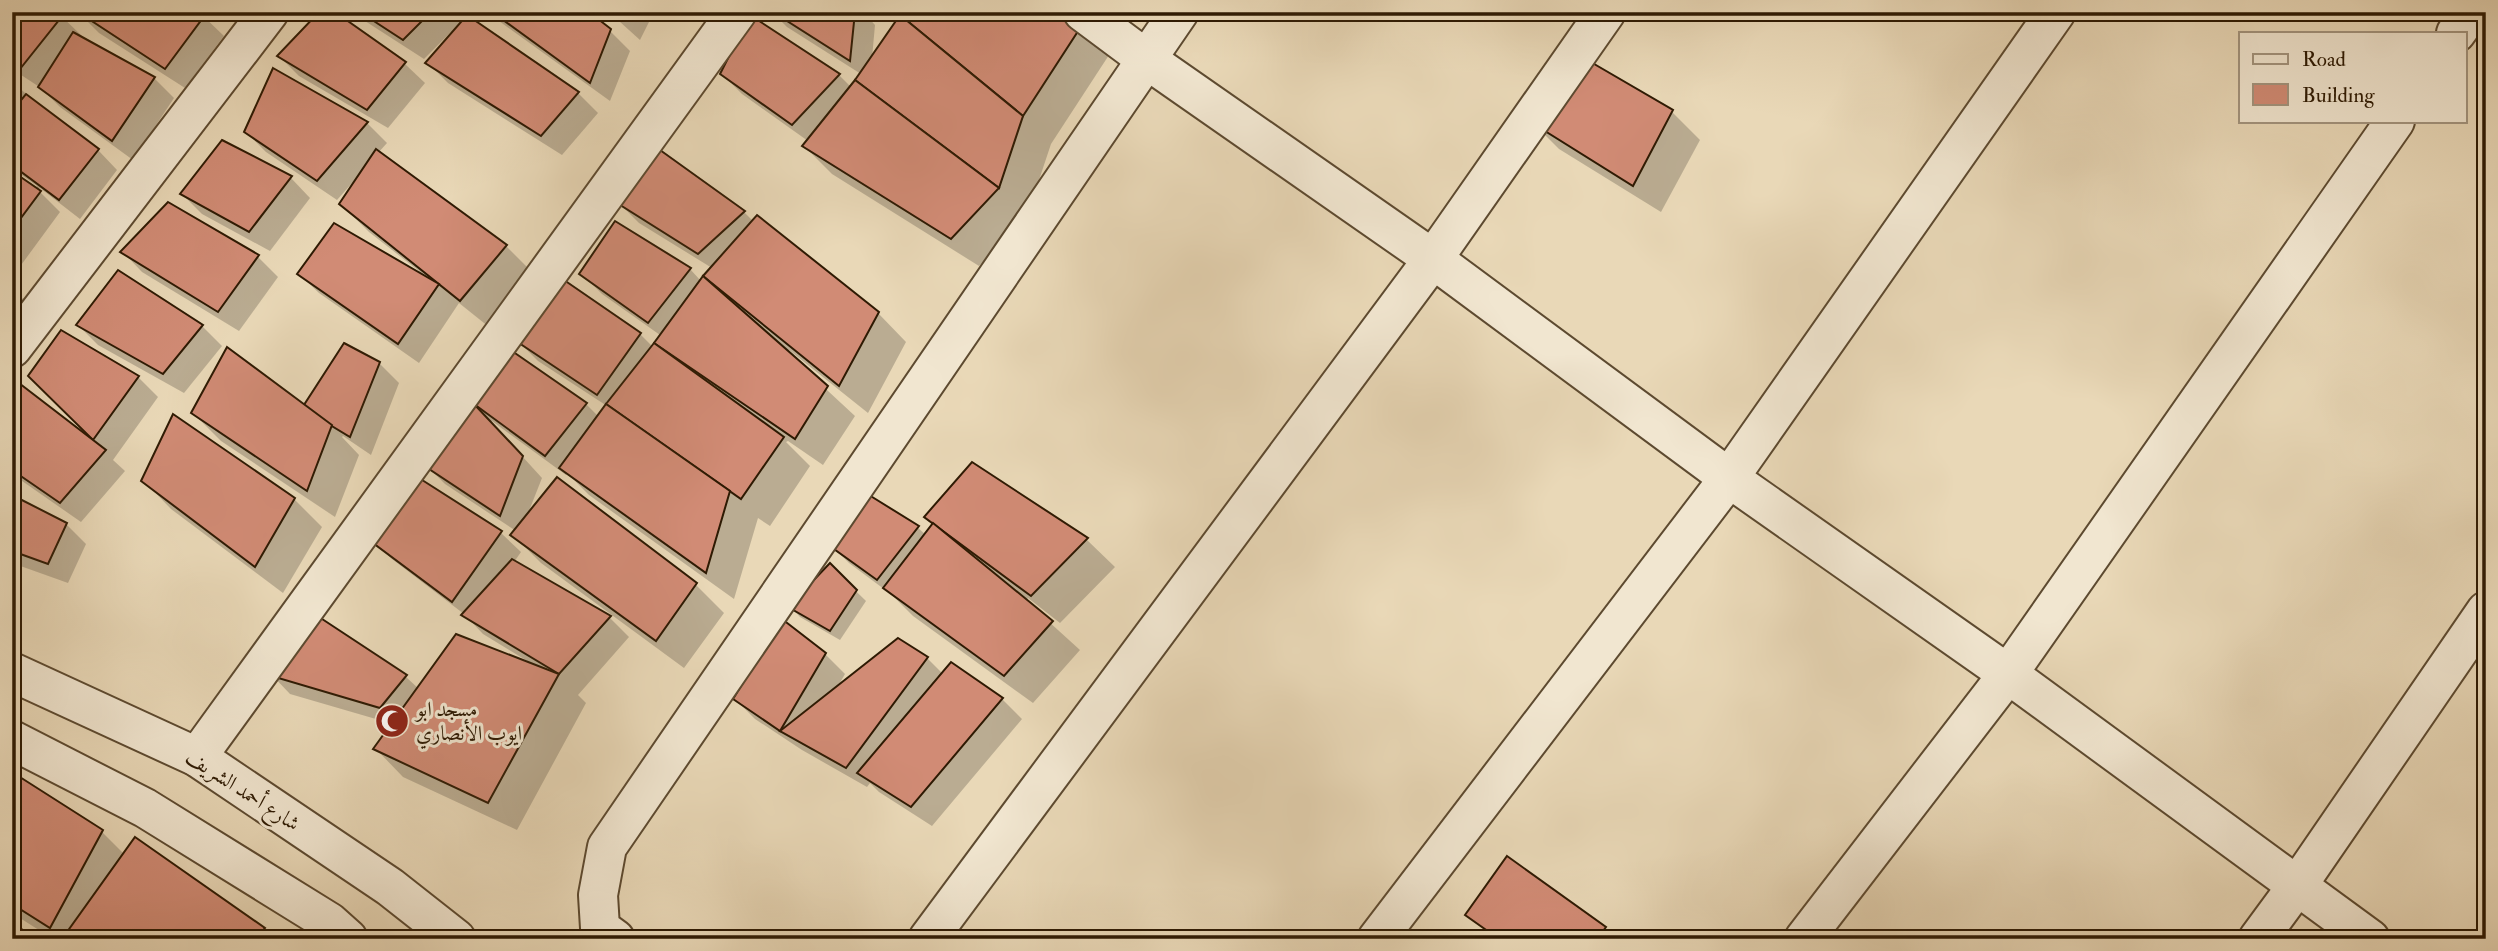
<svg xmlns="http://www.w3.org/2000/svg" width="2498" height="951" font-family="'IM FELL Double Pica',Amiri,serif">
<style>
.shadow{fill:#0003}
.building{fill:#d18b75;stroke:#2e1a03;stroke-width:2}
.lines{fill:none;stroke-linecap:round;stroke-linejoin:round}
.minor-casing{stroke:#5d4a30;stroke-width:42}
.tertiary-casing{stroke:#5d4a30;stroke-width:42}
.minor{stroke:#f1e6d0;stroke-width:38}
.tertiary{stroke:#f1e6d0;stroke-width:38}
.labels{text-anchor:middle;stroke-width:6;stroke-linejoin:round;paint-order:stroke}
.poi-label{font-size:21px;fill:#2e1a03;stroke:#f1e6d0;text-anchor:start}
.street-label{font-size:21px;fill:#2e1a03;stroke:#f1e6d0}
</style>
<rect width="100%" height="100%" fill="#e9d8b7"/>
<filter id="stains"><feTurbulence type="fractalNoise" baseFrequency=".00286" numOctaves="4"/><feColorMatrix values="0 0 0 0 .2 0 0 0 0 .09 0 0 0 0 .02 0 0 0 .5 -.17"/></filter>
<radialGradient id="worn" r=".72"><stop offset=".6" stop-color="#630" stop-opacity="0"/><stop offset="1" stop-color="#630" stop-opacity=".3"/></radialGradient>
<g class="shadow">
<polygon points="12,12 57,12 82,36 81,38 154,78 174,98 133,160 60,107 41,88 12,69"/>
<polygon points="76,12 199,12 224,36 185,88 99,33 80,14"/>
<polygon points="215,12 234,12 228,22"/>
<polygon points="332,12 405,64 425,83 388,128 299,76 279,56"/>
<polygon points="351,12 471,12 466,16 578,93 598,113 562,155 448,83 428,63 453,34 451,32 424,59"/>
<polygon points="490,12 586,12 610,31 630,51 610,101 499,21"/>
<polygon points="609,12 654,12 640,40"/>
<polygon points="772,12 863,12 875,25 872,58 898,20 890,12 1059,12 1109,55 1051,144 1027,216 979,266 832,174 804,146 808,141 742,94 722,74 751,17 839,75 851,87 861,74 787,27"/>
<polygon points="274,70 367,123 387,143 378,153 506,246 534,274 489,327 459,303 419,363 319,293 299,274 417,273 419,271 369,232 341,204 355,183 353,182 337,200 266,152 246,132"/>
<polygon points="12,81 37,104 98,150 117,170 80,219 40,188 38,190 60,212 16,272 12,269 12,173 35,189 37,186 12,168"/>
<polygon points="1672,112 1700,140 1661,212 1559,149 1531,121"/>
<polygon points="222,143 291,178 310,198 270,251 202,214 182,194"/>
<polygon points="660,153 744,212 753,221 878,313 906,342 868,413 789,350 787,353 855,416 823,465 788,441 786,442 810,466 770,526 758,518 734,599 589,495 567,473 566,475 492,421 491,422 542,478 527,516 696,585 724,613 684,668 541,563 513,535 516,531 445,484 425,464 475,405 586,404 599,417 607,406 538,361 518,341 564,282 640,334 652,346 660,335 602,294 582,274 690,269 701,281 712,268 639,223 619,203"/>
<polygon points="168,204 258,257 278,277 239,331 142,272 123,252"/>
<polygon points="118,272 202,326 222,346 184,393 98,345 78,325"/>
<polygon points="12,288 35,311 12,344"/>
<polygon points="379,363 399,383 371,455 343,436 342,437 359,455 335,517 221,441 193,413 305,407"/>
<polygon points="31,375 138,377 158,397 113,460 125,471 81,522 12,474 12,385 93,442 95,440"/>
<polygon points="972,464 1087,540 1115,567 1060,623 1028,598 1026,601 1080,650 1033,703 913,616 892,595 849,563 829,543 917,527 926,535"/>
<polygon points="143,480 294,499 322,527 283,593 171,509"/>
<polygon points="12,497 66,524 86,544 68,583 12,563"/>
<polygon points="501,533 521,552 514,562 610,618 629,637 578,695 586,703 517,830 403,777 376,749 393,724 290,694 271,674 313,615 406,677 419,689 528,664 529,662 483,634 464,614 392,559 372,540"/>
<polygon points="830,566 866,601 840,640 800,617 791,607"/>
<polygon points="898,640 927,658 943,674 952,664 1002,699 1022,719 932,826 879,792 870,783 867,787 802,750 755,719 735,699 825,654 845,674 837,688"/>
<polygon points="12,774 102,832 124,854 264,929 272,936 274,933 281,939 53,939 12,913"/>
<polygon points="1467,914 1605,928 1616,939 1494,939"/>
<polygon points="1465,932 1474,939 1460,939"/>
</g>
<g class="building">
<polygon points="12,12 60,12 63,15 20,69 12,64"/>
<polygon points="78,12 202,12 205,15 165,69"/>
<polygon points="319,12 335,12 406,62 367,110 277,56"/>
<polygon points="360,12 431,12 403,40"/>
<polygon points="492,12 589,12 611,29 590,83"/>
<polygon points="773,12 855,12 850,61"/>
<polygon points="902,12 1062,12 1082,25 1023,116 900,15"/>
<polygon points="467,15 579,92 541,136 425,63"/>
<polygon points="750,15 840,74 792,125 720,74"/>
<polygon points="900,15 1023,116 999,188 855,80"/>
<polygon points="73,32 155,77 112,141 38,87"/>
<polygon points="1577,54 1673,110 1633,186 1529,121"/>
<polygon points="273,68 368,122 317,181 244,132"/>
<polygon points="855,80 999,188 951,239 802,146"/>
<polygon points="26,94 99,149 59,200 12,165 12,111"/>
<polygon points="222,140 292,176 249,232 180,194"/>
<polygon points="376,149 507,245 460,301 339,204"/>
<polygon points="660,150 745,211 698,254 617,203"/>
<polygon points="12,171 41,191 12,230"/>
<polygon points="168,202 259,255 218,312 120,252"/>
<polygon points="757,215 879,312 839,386 703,276"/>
<polygon points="615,221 691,268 648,323 579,274"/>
<polygon points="334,223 439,284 398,344 297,274"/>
<polygon points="118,270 203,325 163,374 76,325"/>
<polygon points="703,276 828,386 795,439 654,343"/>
<polygon points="564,280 641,333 597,395 516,341"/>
<polygon points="61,330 139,376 93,440 28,376"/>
<polygon points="344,343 380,362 350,437 302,408"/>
<polygon points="654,343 784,437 741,499 606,404"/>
<polygon points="227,347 332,425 307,491 191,413"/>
<polygon points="512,351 587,403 545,456 474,404"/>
<polygon points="15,380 106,450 60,503 12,470 12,382"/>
<polygon points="474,404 523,456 500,516 423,465"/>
<polygon points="606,404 730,491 706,573 559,468"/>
<polygon points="173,414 295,498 255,567 141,481"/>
<polygon points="972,462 1088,538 1031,596 924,517"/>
<polygon points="557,477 697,583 656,641 510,535"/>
<polygon points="419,478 502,531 452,602 369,540"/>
<polygon points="12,495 67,523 48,564 12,551"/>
<polygon points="869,495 919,526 877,580 827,544"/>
<polygon points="933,523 1053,621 1004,676 883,588"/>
<polygon points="512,559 611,616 559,674 461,615"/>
<polygon points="830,563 857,590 830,631 788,607"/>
<polygon points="313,613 407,675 380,708 268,675"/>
<polygon points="782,619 826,653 780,731 733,699"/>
<polygon points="456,634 559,674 488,803 373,749"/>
<polygon points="898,638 928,657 846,768 780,731"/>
<polygon points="951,662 1003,698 911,807 857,773"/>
<polygon points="12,772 103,830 50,928 12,904"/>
<polygon points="135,837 265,928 256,939 62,939"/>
<polygon points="1507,856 1606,927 1597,939 1499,939 1465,915"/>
<polygon points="12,923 37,939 12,939"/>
</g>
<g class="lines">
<g class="minor-casing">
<g id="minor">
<polyline points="1083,12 1146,59 1433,259 1729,478 2008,674 2370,939"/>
<polyline points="2456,33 2471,12"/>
<polyline points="12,348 269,12"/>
<polyline points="197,757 737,12"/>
<polyline points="615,939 600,928 598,895 607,847 1179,12"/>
<polyline points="928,939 1433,259 1606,12"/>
<polyline points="1377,939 1729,478 2056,12"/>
<polyline points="1804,939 2008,674 2395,121"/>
<polyline points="2258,939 2297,886 2486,611"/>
</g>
</g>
<g class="tertiary-casing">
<g id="tertiary">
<polyline points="12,672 197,757 390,887 456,939"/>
<polyline points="12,740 145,808 329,922 348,939"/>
</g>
</g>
<use href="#minor" class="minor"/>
<use href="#tertiary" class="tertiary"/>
</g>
<defs>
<g id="mosque-disc" transform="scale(1.75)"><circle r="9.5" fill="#8f2418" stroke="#f1e6d0"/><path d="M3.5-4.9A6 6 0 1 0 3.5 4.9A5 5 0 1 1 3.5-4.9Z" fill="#fff"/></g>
</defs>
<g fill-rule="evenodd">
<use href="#mosque-disc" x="392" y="721"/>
</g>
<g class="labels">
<g class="poi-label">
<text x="416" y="716">مسجد ابو<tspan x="416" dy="24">ايوب الأنصاري</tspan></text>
</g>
<g class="street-label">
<text transform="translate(243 790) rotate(33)" y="7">شارع أحمد الشريف</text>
</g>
</g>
<rect width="2498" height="951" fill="none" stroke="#e9d8b7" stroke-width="42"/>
<rect x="14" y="14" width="2470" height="923" fill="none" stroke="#2e1a03" stroke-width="3.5"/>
<rect x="21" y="21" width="2456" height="909" fill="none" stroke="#2e1a03" stroke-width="2"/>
<rect x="2239" y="32" width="228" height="91" fill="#f1e6d0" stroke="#a3947e" stroke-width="2"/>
<rect x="2253" y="54" width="35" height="10" fill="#f1e6d0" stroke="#a3947e" stroke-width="2"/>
<text x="2302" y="66" font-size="21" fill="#2e1a03">Road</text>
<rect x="2253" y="84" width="35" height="21" fill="#d18b75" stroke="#a3947e" stroke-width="2"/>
<text x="2302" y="102" font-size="21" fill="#2e1a03">Building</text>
<rect width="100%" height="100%" filter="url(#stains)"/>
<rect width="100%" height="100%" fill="url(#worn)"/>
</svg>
